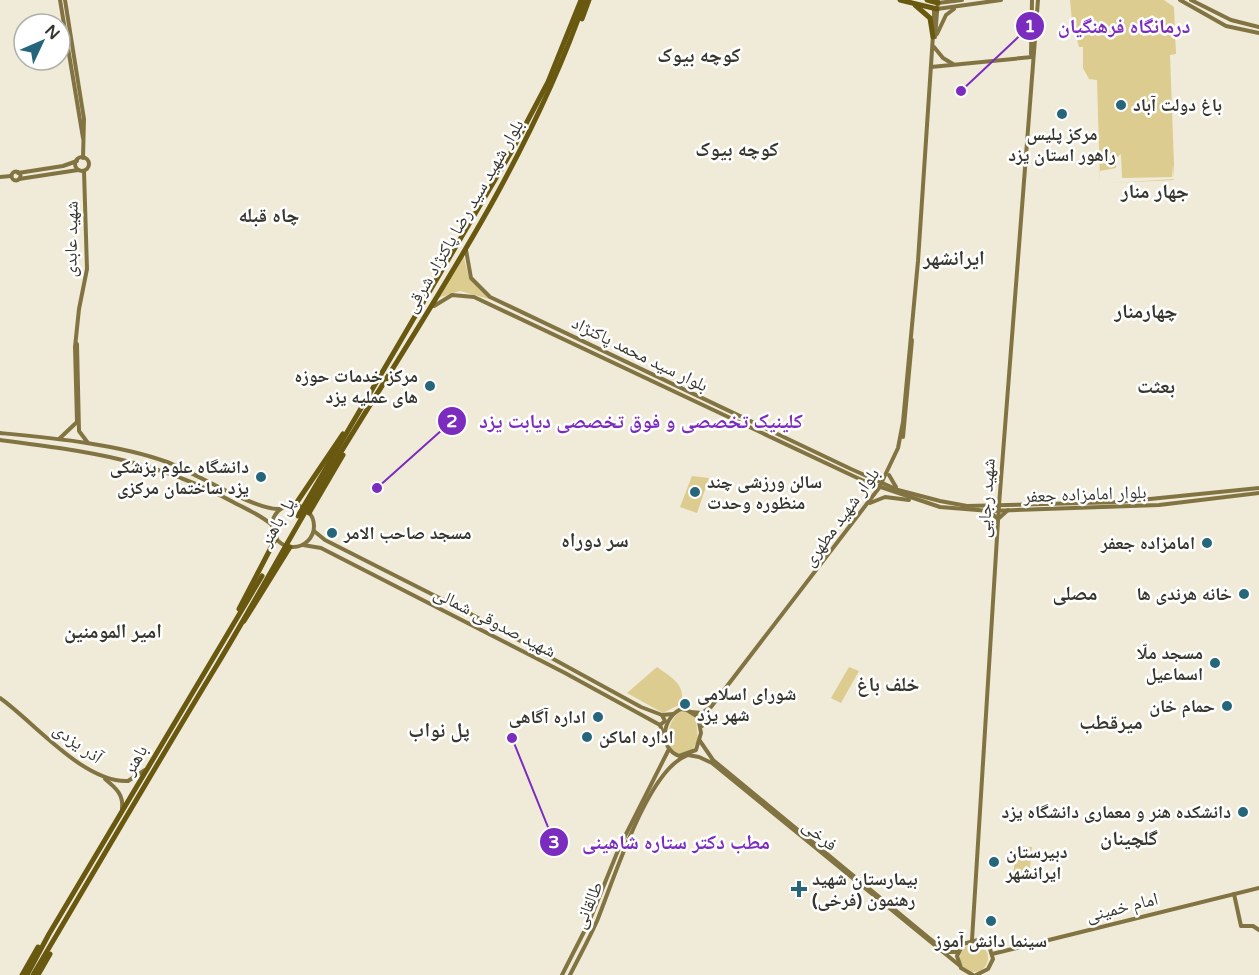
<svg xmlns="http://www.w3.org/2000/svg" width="1259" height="975" font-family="'Varela Round','Noto Naskh Arabic',sans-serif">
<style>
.green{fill:#dccc90}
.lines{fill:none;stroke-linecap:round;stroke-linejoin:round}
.secondary{stroke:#827442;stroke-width:4}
.primary{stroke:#695810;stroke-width:5}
.poi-dot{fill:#25667a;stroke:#fff;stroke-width:2}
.labels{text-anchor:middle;stroke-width:5;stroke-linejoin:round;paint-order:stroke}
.poi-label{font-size:18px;font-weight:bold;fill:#37362e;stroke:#fff;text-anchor:end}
.street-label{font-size:18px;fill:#37362e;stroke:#fff}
.neighbourhood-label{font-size:20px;font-weight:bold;fill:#37362e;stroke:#fff}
.leader{fill:none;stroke:#7b2cbf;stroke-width:2}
.callout-dot{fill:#7b2cbf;stroke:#fff;stroke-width:2}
.mark-label{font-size:18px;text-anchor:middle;font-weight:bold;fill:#fff}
.callout-label{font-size:20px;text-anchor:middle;font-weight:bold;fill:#7b2cbf;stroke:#fff;stroke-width:5;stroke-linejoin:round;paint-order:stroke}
</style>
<rect width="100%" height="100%" fill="#f0ebd8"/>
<g class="green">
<polygon points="1070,0 1164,0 1174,7 1176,54 1170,55 1174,165 1174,180 1112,183 1174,179 1173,165 1172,177 1122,178 1121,154 1116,158 1116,168 1100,171 1100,183 1097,80 1089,79 1083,68 1083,47 1079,47 1072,21"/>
<polygon points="463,253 469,278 489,299 460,291 435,299"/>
<polygon points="692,476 709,478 697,513 680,507"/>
<path d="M657 667C672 678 686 684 681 704L663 713 627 693Z"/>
<polygon points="849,667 859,671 841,703 831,698"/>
<path d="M681 711 687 712 696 719 698 740 691 752 679 755 670 748C666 735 669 719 681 711Z"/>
<polygon points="1016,846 1032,847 1029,879 1013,878"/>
<circle cx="974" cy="958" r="14"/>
</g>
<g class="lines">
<g class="secondary">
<polyline points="60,0 83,138"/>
<polyline points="65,0 84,119 83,158"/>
<polyline points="1180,0 1226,26 1259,33"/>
<polyline points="1191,0 1231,20 1259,27"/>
<polyline points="938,3 962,0"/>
<polyline points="937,9 1001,0"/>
<polyline points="934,27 934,8"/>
<polyline points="937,34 946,15 954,9"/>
<polyline points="935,37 938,0"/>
<polyline points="934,47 943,58 953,64"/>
<polyline points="1031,54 1032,0"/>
<polyline points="931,67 1032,57"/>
<circle cx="82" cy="164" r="7"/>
<circle cx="16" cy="176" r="4.5"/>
<polyline points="18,173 63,166 77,161"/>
<polyline points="0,177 11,176"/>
<polyline points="19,179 78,170"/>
<polyline points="466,250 471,278 490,297 851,469 898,490 940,501 967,506 1120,502 1259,488"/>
<polyline points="434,306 452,295 474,297 866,482 940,507 990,511 1159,505 1259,493"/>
<polyline points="77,344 79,431 88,443"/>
<path d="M0 433C52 438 118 444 167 462 194 472 256 511 280 509"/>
<polyline points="903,437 912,340"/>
<polyline points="59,439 77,422 75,347 79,309 87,269 84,171"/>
<path d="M0 440C85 451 156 460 233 502 246 509 261 515 272 525"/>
<polyline points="889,475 896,487"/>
<polyline points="870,503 885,497 909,500"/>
<circle cx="293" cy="526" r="21"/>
<polyline points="990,512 998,519 1008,510"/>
<polyline points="314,531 325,540 469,613 641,707 662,715 673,714"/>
<polyline points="303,545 321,548 565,673 660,725 664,736"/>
<path d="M0 698C35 723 84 783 128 781L145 770"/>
<path d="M681 709 687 710 698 717 701 733 696 750 679 756C658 748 662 718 681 709Z"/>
<polyline points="691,712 702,713 711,707 879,488 898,448 903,422 918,261 933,35"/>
<polyline points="660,725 665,721 662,715"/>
<polyline points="702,726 710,711"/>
<polyline points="700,741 713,760 946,952 958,952"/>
<polyline points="688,755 699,757 712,763 959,965"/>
<path d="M105 779C116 788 124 795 122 809"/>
<polyline points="1234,894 1241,926 1253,926 1259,930"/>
<polyline points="972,940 999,505 1038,0"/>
<polyline points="992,954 1259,888"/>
<polyline points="562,975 589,922 619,848 669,749"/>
<path d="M570 975C579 957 589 939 597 921 613 882 647 771 686 756"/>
<polyline points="973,975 961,968 957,956 963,944 978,940 990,949 993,959 988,969 976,975"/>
</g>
<g class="primary">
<polyline points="900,0 937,9"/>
<polyline points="927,0 938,3"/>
<polyline points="915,5 930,18 933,37"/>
<polyline points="582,19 589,0"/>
<polyline points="295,505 343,434"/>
<polyline points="309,513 343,455"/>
<polyline points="298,516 510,154 548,82 581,0"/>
<polyline points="239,609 276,538"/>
<polyline points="244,621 290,547"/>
<polyline points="22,975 38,947"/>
<polyline points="27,975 49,934 262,576"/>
<path d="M33 975C94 872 155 767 217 665 258 597 295 527 336 460 427 311 528 165 585 0"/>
<polyline points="38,975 50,954"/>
</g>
</g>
<g class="poi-dot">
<circle cx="1121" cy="105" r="6"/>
<circle cx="1062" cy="114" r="6"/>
<circle cx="430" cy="386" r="6"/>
<circle cx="261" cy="477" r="6"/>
<circle cx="695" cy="492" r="6"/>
<circle cx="332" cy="533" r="6"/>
<circle cx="1207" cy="543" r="6"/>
<circle cx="1244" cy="594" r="6"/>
<circle cx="1215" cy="663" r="6"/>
<circle cx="685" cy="704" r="6"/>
<circle cx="1227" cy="706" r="6"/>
<circle cx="598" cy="717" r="6"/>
<circle cx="587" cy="737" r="6"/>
<circle cx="1243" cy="812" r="6"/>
<circle cx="994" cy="862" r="6"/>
<path d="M796 880h6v6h6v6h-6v6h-6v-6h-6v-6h6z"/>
<circle cx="991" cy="921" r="6"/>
</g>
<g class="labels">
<g class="poi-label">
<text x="1133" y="111" text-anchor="start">باغ دولت آباد</text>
<text x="1062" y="140" text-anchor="middle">مرکز پلیس<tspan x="1062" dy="21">راهور استان یزد</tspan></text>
<text x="418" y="382">مرکز خدمات حوزه<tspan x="418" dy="21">های عملیه یزد</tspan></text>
<text x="249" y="473">دانشگاه علوم پزشکی<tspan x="249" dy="21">یزد ساختمان مرکزی</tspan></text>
<text x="707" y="488" text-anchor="start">سالن ورزشی چند<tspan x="707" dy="21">منظوره وحدت</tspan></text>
<text x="344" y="539" text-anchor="start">مسجد صاحب الامر</text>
<text x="1195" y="549">امامزاده جعفر</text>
<text x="1232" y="600">خانه هرندی ها</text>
<text x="1203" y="659">مسجد ملّا<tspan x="1203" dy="21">اسماعیل</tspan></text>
<text x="697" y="700" text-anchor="start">شورای اسلامی<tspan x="697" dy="21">شهر یزد</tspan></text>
<text x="1215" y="712">حمام خان</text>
<text x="586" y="723">اداره آگاهی</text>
<text x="599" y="743" text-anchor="start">اداره اماکن</text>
<text x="1231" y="818">دانشکده هنر و معماری دانشگاه یزد</text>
<text x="1006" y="858" text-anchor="start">دبیرستان<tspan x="1006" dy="21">ایرانشهر</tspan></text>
<text x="812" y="885" text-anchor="start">بیمارستان شهید<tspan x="812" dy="21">رهنمون (فرخی)</tspan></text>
<text x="991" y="947" text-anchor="middle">سینما دانش آموز</text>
</g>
<g class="street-label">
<text transform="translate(464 216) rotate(-60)" y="6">بلوار شهید سید رضا پاکنژاد شرقی</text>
<text transform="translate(71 239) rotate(-89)" y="6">شهید عابدی</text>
<text transform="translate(640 354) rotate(26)" y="6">بلوار سید محمد پاکنژاد</text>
<text transform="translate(1085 494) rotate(-2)" y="6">بلوار امامزاده جعفر</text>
<text transform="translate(986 498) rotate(-86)" y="6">شهید رجایی</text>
<text transform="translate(841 517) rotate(-54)" y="6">بلوار شهید مطهری</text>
<text transform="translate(277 522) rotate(-60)" y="6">پل باهنر</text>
<text transform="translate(495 622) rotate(27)" y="6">شهید صدوقی شمالی</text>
<text transform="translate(78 743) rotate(36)" y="6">آذر یزدی</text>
<text transform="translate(135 760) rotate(-60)" y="6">باهنر</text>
<text transform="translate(820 835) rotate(39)" y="6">فرخی</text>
<text transform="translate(588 905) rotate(-67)" y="6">طالقانی</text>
<text transform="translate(1122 907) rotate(-14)" y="6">امام خمینی</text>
</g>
<g class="neighbourhood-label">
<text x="699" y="62">کوچه بیوک</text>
<text x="737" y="156">کوچه بیوک</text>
<text x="1155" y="198">جهار منار</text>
<text x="269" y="222">چاه قبله</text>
<text x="954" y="265">ایرانشهر</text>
<text x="1146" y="318">چهارمنار</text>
<text x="1156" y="393">بعثت</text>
<text x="595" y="547">سر دوراه</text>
<text x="1075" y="600">مصلی</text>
<text x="113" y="638">امیر المومنین</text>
<text x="888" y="691">خلف باغ</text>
<text x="1111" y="729">میرقطب</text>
<text x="439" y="737">پل نواب</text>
<text x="1129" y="845">گلچینان</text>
</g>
</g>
<path class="leader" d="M961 91L1030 26M377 488L452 421M512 738L554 842"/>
<g class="callout-dot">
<circle cx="961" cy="91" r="6"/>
<circle cx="377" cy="488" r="6"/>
<circle cx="512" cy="738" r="6"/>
<circle cx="1030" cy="26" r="15"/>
<circle cx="452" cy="421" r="15"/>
<circle cx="554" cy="842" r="15"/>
</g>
<g class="mark-label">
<text x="1030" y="32">1</text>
<text x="452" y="427">2</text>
<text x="554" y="848">3</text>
</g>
<g class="callout-label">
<text x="1124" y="33">درمانگاه فرهنگیان</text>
<text x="641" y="428">کلینیک تخصصی و فوق تخصصی دیابت یزد</text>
<text x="676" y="849">مطب دکتر ستاره شاهینی</text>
</g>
<g transform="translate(42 42) rotate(46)"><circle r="28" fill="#ffffff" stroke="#afafab" stroke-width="1.5"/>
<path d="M0-4.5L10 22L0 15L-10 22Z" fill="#25667a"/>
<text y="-9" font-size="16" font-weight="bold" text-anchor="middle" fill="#37362e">N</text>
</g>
</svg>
